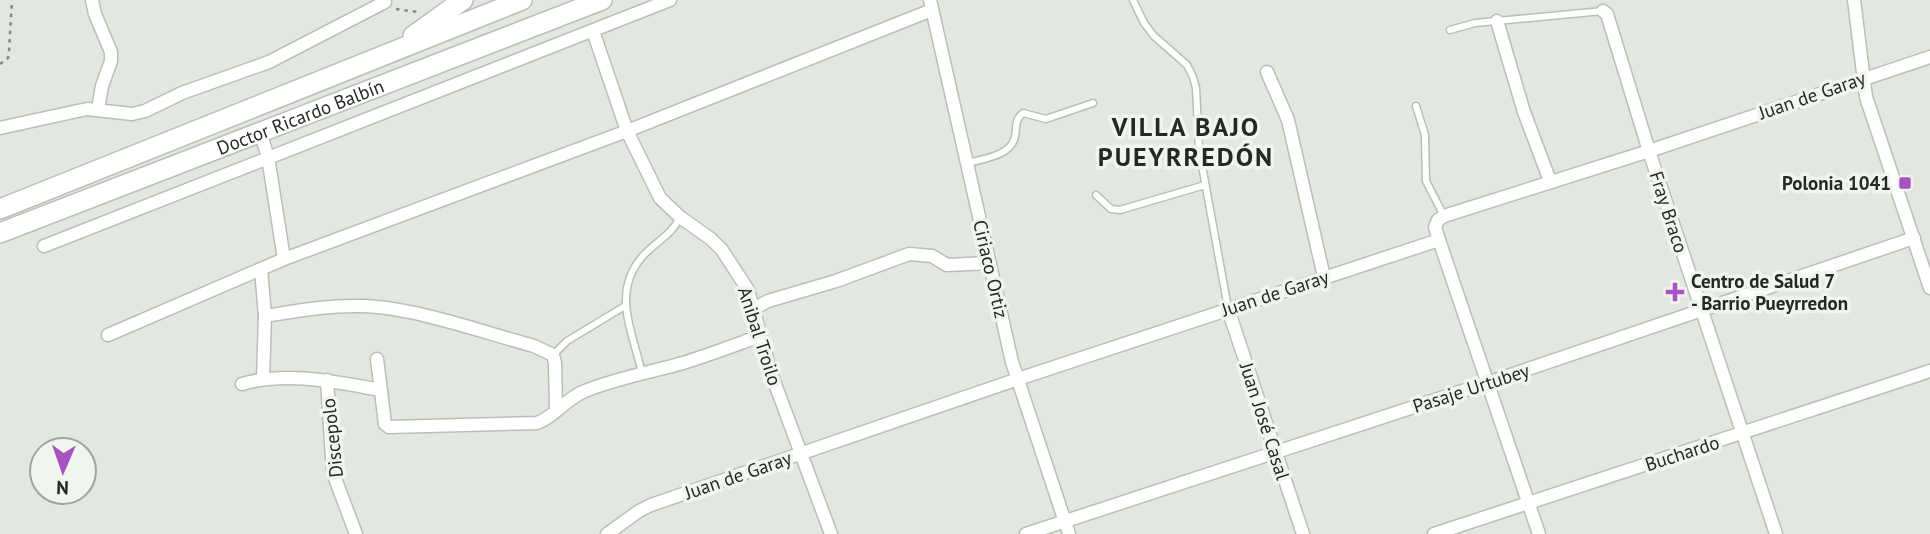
<svg xmlns="http://www.w3.org/2000/svg" width="1930" height="534" font-family="'PT Sans',sans-serif">
<style>
.lines{fill:none;stroke-linecap:round;stroke-linejoin:round}
.service-casing{stroke:#b9bfb7;stroke-width:9}
.minor-casing{stroke:#b9bfb7;stroke-width:15}
.primary-casing{stroke:#b9bfb7;stroke-width:22}
.path{stroke:#858983;stroke-width:2.5;stroke-dasharray:3.5 5;stroke-linecap:butt}
.service{stroke:#fff;stroke-width:6}
.minor{stroke:#fff;stroke-width:12}
.primary{stroke:#fff;stroke-width:19}
.poi-dot{fill:#a853c2;stroke:#f0f6ee;stroke-width:2.5}
.labels{text-anchor:middle;stroke-width:7;stroke-linejoin:round;paint-order:stroke}
.street-label{font-size:19px;fill:#262825;stroke:#f0f6ee}
.poi-label{font-size:19px;font-weight:bold;fill:#262825;stroke:#f0f6ee;text-anchor:end}
.district-label{font-size:26px;font-weight:bold;letter-spacing:2px;fill:#262825;stroke:#f0f6ee}
</style>
<rect width="100%" height="100%" fill="#e2e8e0"/>
<g class="lines">
<g class="service-casing">
<g id="service">
<polyline points="1133,0 1144,23 1154,36 1187,65 1193,77 1196,88 1199,149 1228,308"/>
<polyline points="1450,30 1475,23 1603,11"/>
<polyline points="1416,106 1425,135 1426,181 1444,216"/>
<path d="M968 163C982 159 1008 156 1014 140 1018 129 1013 121 1023 113L1046 119 1093 103"/>
<polyline points="1096,195 1111,209 1120,210 1205,185"/>
<polyline points="553,355 567,341 625,306"/>
<path d="M642 373C633 333 611 293 642 257 655 242 672 235 680 217"/>
</g>
</g>
<g class="minor-casing">
<g id="minor">
<polyline points="92,0 95,14 111,52 111,61 102,86 98,109"/>
<polyline points="930,0 1012,362 1069,534"/>
<polyline points="1854,0 1866,97 1930,288"/>
<polyline points="1603,11 1607,14 1649,151 1776,534"/>
<polyline points="1497,21 1524,112 1550,181"/>
<polyline points="593,31 627,131 660,198 680,217 711,239 722,250 748,290 771,373 831,534"/>
<polyline points="1267,72 1288,120 1324,277"/>
<polyline points="0,128 87,109 132,114 145,111 182,93 269,62 385,2"/>
<polyline points="260,132 268,157 284,259"/>
<polyline points="1439,240 1539,534"/>
<polyline points="44,246 670,0"/>
<polyline points="261,269 265,316 263,378"/>
<polyline points="753,309 768,301 836,281 909,254 932,256 947,265 990,263"/>
<polyline points="1228,309 1303,534"/>
<path d="M265 316C297 311 329 305 361 306 414 307 482 332 534 346L553 355 555 363 556 409"/>
<polyline points="108,335 284,259 627,131 932,10"/>
<path d="M377 359 385 424 389 427 537 423C555 417 566 398 585 391 617 378 651 372 683 363 709 355 735 345 760 336"/>
<polyline points="327,380 333,473 356,534"/>
<path d="M242 384C287 371 335 382 381 390"/>
<polyline points="607,534 639,511 651,505 1018,379 1439,240 1435,227 1438,220 1444,216 1649,151 1930,57"/>
<polyline points="1026,534 1487,383 1914,238"/>
<polyline points="1434,534 1930,371"/>
</g>
</g>
<g class="primary-casing">
<g id="primary">
<polyline points="413,36 463,0"/>
<polyline points="0,209 522,0"/>
<path id="s1" d="M0 233 602 0"/>
</g>
</g>
<g class="path">
<polyline points="396,9 418,12"/>
<polyline points="0,64 8,58 9,51 12,0"/>
</g>
<use href="#service" class="service"/>
<use href="#minor" class="minor"/>
<use href="#primary" class="primary"/>
</g>
<g class="poi-dot">
<rect x="1898" y="176" width="14" height="14" rx="3.5"/>
<path d="M1671.5 281.5h7v7h7v7h-7v7h-7v-7h-7v-7h7z"/>
</g>
<g class="labels">
<g class="street-label">
<text transform="translate(1812 95) rotate(-19)" y="7">Juan de Garay</text>
<text dy="7" stroke="none"><textPath href="#s1" startOffset="322">Doctor Ricardo Balbín</textPath></text>
<text transform="translate(1669 212) rotate(72)" y="7">Fray Braco</text>
<text transform="translate(991 269) rotate(77)" y="7">Ciriaco Ortiz</text>
<text transform="translate(1275 293) rotate(-18)" y="7">Juan de Garay</text>
<text transform="translate(760 336) rotate(72)" y="7">Anibal Troilo</text>
<text transform="translate(1471 388) rotate(-18)" y="7">Pasaje Urtubey</text>
<text transform="translate(1265 421) rotate(72)" y="7">Juan José Casal</text>
<text transform="translate(332 438) rotate(-96)" y="7">Discepolo</text>
<text transform="translate(1682 453) rotate(-18)" y="7">Buchardo</text>
<text transform="translate(738 475) rotate(-19)" y="7">Juan de Garay</text>
</g>
<g class="poi-label">
<text x="1891" y="190">Polonia 1041</text>
<text x="1691" y="288" text-anchor="start">Centro de Salud 7<tspan x="1691" dy="22">- Barrio Pueyrredon</tspan></text>
</g>
<g class="district-label">
<text x="1186" y="136">VILLA BAJO<tspan x="1186" dy="30">PUEYRREDÓN</tspan></text>
</g>
</g>
<g transform="translate(63 471) rotate(182)"><circle r="33" fill="#f0f6ee" stroke="#9fa49e" stroke-width="2"/>
<path d="M0-5L12 26L0 18L-12 26Z" fill="#a853c2"/>
<text y="-10" font-size="19" font-weight="bold" text-anchor="middle" fill="#262825">N</text>
</g>
</svg>
